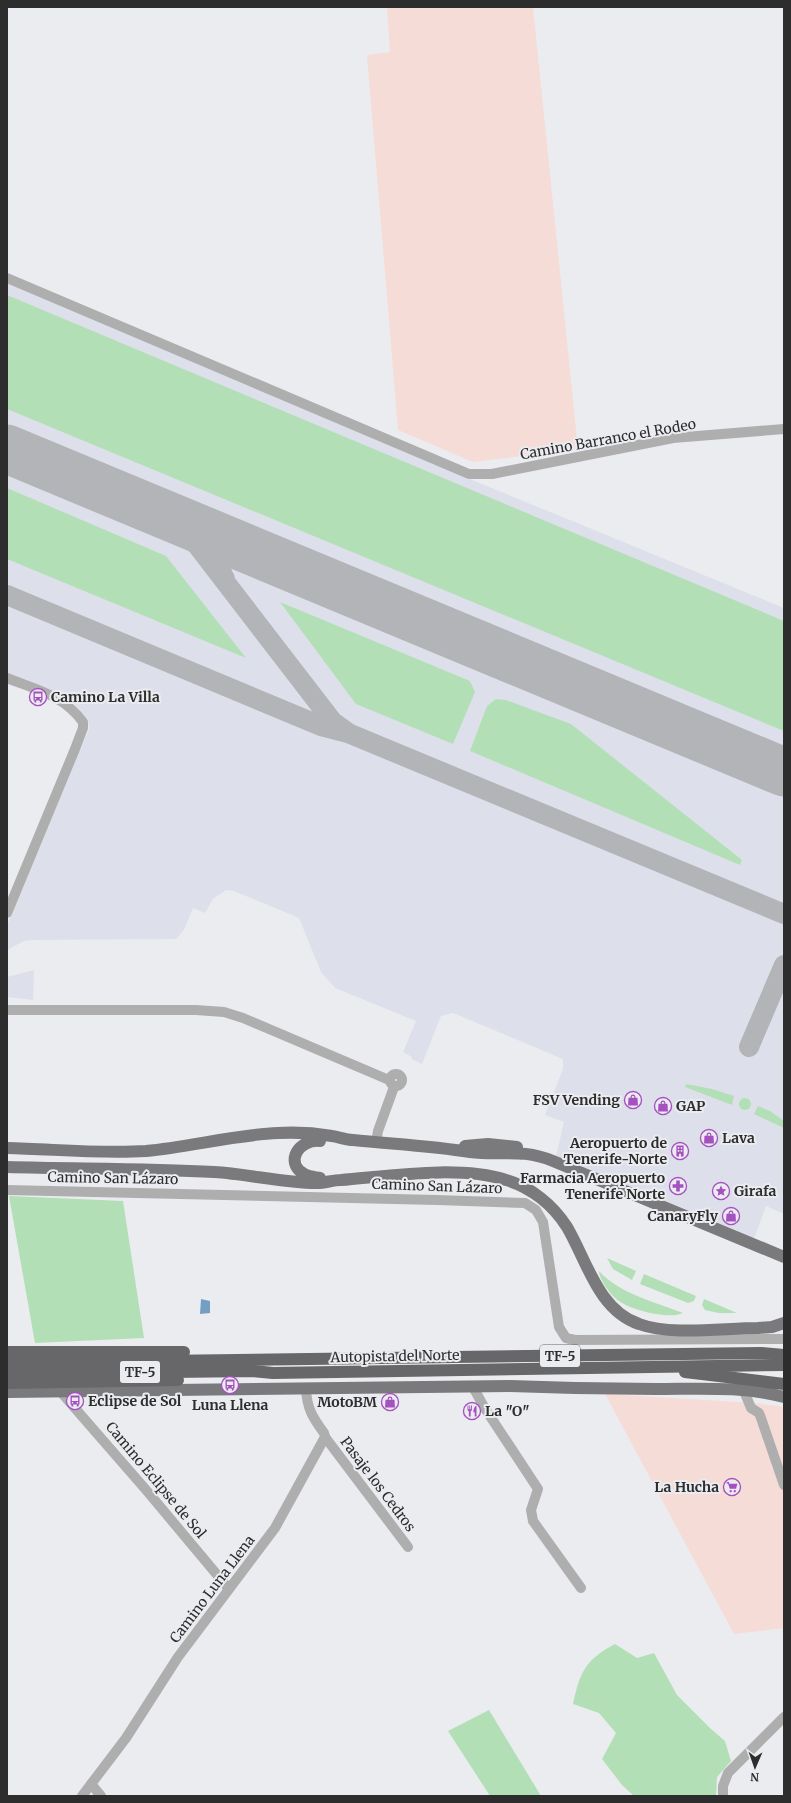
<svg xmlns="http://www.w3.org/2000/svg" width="791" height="1803" font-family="Merriweather,serif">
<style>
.commercial{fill:#f6dcd6}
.built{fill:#dde0ea}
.green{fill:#b3dfb7}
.water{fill:#749fc5}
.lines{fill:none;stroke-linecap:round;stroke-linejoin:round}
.taxiway{stroke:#b3b4b7;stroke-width:20}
.runway{stroke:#b3b4b7;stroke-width:49}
.minor{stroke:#aeaeaf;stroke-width:10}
.major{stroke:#7a797c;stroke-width:12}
.highway{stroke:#676769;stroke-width:12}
.labels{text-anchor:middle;stroke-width:4;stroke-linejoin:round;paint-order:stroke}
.shield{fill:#ebecf0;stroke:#666668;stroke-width:1}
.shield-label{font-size:13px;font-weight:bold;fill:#2d2d2e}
.street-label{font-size:14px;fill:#2d2d2e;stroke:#ebecf0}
.poi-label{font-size:14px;font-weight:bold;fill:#2d2d2e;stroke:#ebecf0;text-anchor:start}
</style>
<rect width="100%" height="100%" fill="#ebecf0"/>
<g class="commercial">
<polygon points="387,7 533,7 578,449 473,462 398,430 367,55 390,52"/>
<polygon points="605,1394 754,1403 784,1407 784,1628 734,1634"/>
</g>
<g class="built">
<polygon points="7,283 431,463 784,608 784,1214 766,1206 751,1247 554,1165 564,1122 545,1115 563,1069 563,1059 453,1013 441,1016 422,1064 411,1059 412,1057 403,1052 416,1021 335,988 321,972 299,918 234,891 226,890 213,899 205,913 193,908 184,930 176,939 31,940 24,941 7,950 7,925 89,729 88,719 69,698 7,675"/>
<polygon points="34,970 33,1000 7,997 7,977"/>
</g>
<g class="green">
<polygon points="7,295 784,621 784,731 7,409"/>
<polygon points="7,488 166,556 246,658 7,559"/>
<polygon points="280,602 470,681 475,692 453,744 356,704"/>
<polygon points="496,699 506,700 571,724 742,860 740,865 470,751 487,706"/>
<polygon points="686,1084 712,1089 734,1096 732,1105 685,1087"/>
<circle cx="745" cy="1104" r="6"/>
<polygon points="758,1106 770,1111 784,1121 784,1128 754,1114"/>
<polygon points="9,1196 123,1201 144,1338 35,1343"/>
<polygon points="607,1258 636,1271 632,1280 613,1269"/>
<path d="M599 1271C620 1294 655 1302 683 1313 670 1320 631 1310 619 1301 611 1296 599 1279 599 1271Z"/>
<polygon points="644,1274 696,1296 694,1301 688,1303 640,1284"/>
<polygon points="704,1299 737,1313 719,1313 705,1310 702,1305"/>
<path d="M615 1644 637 1658 654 1653 677 1695 711 1729 725 1741 731 1761 717 1777 716 1796H634L622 1785 602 1759 616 1733 599 1713 573 1704C580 1672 585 1660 615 1644Z"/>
<polygon points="489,1710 541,1796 490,1796 448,1731"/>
</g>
<polygon class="water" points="201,1299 210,1301 210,1313 200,1314"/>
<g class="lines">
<g class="taxiway">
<polyline points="136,503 158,514 193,540 333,722 347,732"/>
<path d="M225 579C213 558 229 546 250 550"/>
<polyline points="7,595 321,726 348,733 784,914"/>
<polyline points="749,1047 784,965"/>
</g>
<polyline class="runway" points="7,449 784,772"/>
<g class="minor">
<polyline points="7,278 469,474 492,474 673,438 784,429"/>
<path d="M7 678C37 690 63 695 83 722V728L75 749 7 913"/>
<polyline points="7,1010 196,1010 224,1012 243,1018 389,1080"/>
<circle cx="396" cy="1080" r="6"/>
<polyline points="376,1143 378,1131 394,1087"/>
<polyline points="7,1190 437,1200 525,1203 536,1210 543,1222 559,1327 566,1338 575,1340 784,1339"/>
<polyline points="473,1387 484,1407 538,1489 531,1510 533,1521 581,1588"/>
<polyline points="60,1391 147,1491 229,1589"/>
<polyline points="744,1391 751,1408 759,1413 761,1418 784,1485"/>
<polyline points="325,1437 408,1547"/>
<polyline points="91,1784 101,1796"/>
<path d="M82 1796 126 1738 178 1657 275 1528 325 1437 324 1433C313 1418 307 1409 306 1389"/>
<polyline points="723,1796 723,1786 728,1773 784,1717"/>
</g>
<g class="major">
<polyline points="465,1146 488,1144 517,1147"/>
<path d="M7 1148C53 1149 100 1154 146 1151 190 1147 233 1135 278 1133 296 1132 314 1133 332 1136 339 1137 346 1140 353 1140 392 1144 431 1146 470 1152 502 1156 521 1148 553 1161L784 1257"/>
<path d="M7 1167C76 1169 145 1168 214 1172 248 1174 283 1183 317 1183 325 1183 333 1180 341 1180 390 1176 459 1165 506 1180 531 1187 553 1205 567 1227 587 1261 598 1310 639 1324 671 1336 723 1328 758 1328L772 1327 784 1323"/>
<path d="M320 1178C314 1177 309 1177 304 1174 284 1162 299 1139 320 1141"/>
<path d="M7 1392 510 1386C559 1388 608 1389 656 1389 698 1389 744 1386 784 1397"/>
</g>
<g class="highway">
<polyline points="7,1352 184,1352"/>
<polyline points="7,1363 761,1353 784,1355"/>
<polyline points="685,1372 784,1384"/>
<polyline points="7,1374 253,1371 273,1373 784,1365"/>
<polyline points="7,1383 178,1380"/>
</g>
</g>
<defs>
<g id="bus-ring" transform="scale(0.9)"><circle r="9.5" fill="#ebecf0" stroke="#a551c0" stroke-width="1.5"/><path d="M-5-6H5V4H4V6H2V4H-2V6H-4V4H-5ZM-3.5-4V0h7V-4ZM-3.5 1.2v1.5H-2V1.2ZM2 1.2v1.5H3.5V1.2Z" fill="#a551c0"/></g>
<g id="shop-ring" transform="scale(0.9)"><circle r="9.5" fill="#ebecf0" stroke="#a551c0" stroke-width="1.5"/><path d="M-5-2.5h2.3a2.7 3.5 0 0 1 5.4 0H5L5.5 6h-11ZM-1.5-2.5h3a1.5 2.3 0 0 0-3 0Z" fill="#a551c0"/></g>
<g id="building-ring" transform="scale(0.9)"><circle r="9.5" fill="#ebecf0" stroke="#a551c0" stroke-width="1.5"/><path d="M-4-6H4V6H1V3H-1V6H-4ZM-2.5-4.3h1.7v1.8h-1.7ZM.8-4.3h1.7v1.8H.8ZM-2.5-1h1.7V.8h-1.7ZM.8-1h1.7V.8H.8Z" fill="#a551c0"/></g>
<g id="pharmacy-ring" transform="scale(0.9)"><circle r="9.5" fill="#ebecf0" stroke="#a551c0" stroke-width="1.5"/><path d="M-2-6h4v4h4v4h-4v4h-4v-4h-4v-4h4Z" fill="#a551c0"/></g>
<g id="sight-ring" transform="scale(0.9)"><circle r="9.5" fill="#ebecf0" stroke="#a551c0" stroke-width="1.5"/><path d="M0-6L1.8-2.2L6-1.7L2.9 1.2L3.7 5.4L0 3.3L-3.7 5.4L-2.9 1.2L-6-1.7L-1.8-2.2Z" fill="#a551c0"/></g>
<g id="restaurant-ring" transform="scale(0.9)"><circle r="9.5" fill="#ebecf0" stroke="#a551c0" stroke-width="1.5"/><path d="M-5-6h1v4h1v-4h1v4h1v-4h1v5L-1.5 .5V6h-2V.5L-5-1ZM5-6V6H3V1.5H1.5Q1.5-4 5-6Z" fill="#a551c0"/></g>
<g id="supermarket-ring" transform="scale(0.9)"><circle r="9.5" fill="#ebecf0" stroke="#a551c0" stroke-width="1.5"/><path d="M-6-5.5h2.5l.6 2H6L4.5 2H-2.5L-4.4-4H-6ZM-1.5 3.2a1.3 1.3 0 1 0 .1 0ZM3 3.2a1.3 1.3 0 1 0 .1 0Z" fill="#a551c0"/></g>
</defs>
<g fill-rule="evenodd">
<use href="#bus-ring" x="38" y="697"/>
<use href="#shop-ring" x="633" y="1100"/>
<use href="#shop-ring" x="663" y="1106"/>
<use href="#shop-ring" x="709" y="1138"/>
<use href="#building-ring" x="680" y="1151"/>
<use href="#pharmacy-ring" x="678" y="1186"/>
<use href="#sight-ring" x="721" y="1191"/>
<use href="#shop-ring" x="731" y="1216"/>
<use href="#bus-ring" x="230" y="1385"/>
<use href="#bus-ring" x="75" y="1401"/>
<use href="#shop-ring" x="390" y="1402"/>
<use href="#restaurant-ring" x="472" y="1411"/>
<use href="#supermarket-ring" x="732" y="1487"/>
</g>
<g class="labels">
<g class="shield">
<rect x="540" y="1345" width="40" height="22" rx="3"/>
<rect x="120" y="1361" width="40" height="22" rx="3"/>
</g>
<g class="shield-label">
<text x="560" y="1361">TF-5</text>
<text x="140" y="1377">TF-5</text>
</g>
<g class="street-label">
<text transform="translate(608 439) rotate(-10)" y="5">Camino Barranco el Rodeo</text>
<text transform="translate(113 1178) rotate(1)" y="5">Camino San Lázaro</text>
<text transform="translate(437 1186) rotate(2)" y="5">Camino San Lázaro</text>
<text transform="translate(395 1356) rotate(-1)" y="5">Autopista del Norte</text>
<text transform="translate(156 1480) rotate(50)" y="5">Camino Eclipse de Sol</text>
<text transform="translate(378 1484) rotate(53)" y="5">Pasaje los Cedros</text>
<text transform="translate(212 1589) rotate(-53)" y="5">Camino Luna Llena</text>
</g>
<g class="poi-label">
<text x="51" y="702">Camino La Villa</text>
<text x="620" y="1105" text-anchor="end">FSV Vending</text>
<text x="676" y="1111">GAP</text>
<text x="722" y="1143">Lava</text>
<text x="667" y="1148" text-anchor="end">Aeropuerto de<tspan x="667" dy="16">Tenerife-Norte</tspan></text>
<text x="665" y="1183" text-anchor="end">Farmacia Aeropuerto<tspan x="665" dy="16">Tenerife Norte</tspan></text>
<text x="734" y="1196">Girafa</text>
<text x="718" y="1221" text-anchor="end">CanaryFly</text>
<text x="88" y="1406">Eclipse de Sol</text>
<text x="377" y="1407" text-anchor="end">MotoBM</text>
<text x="230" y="1410" text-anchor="middle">Luna Llena</text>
<text x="485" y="1416">La "O"</text>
<text x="719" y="1492" text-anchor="end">La Hucha</text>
</g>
</g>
<rect width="791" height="1803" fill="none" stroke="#2d2d2e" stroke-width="16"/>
<g transform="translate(755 1767) rotate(182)" stroke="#ebecf0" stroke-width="3" paint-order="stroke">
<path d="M0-3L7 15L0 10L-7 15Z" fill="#2d2d2e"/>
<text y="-6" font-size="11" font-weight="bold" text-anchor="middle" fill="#2d2d2e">N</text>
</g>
</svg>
